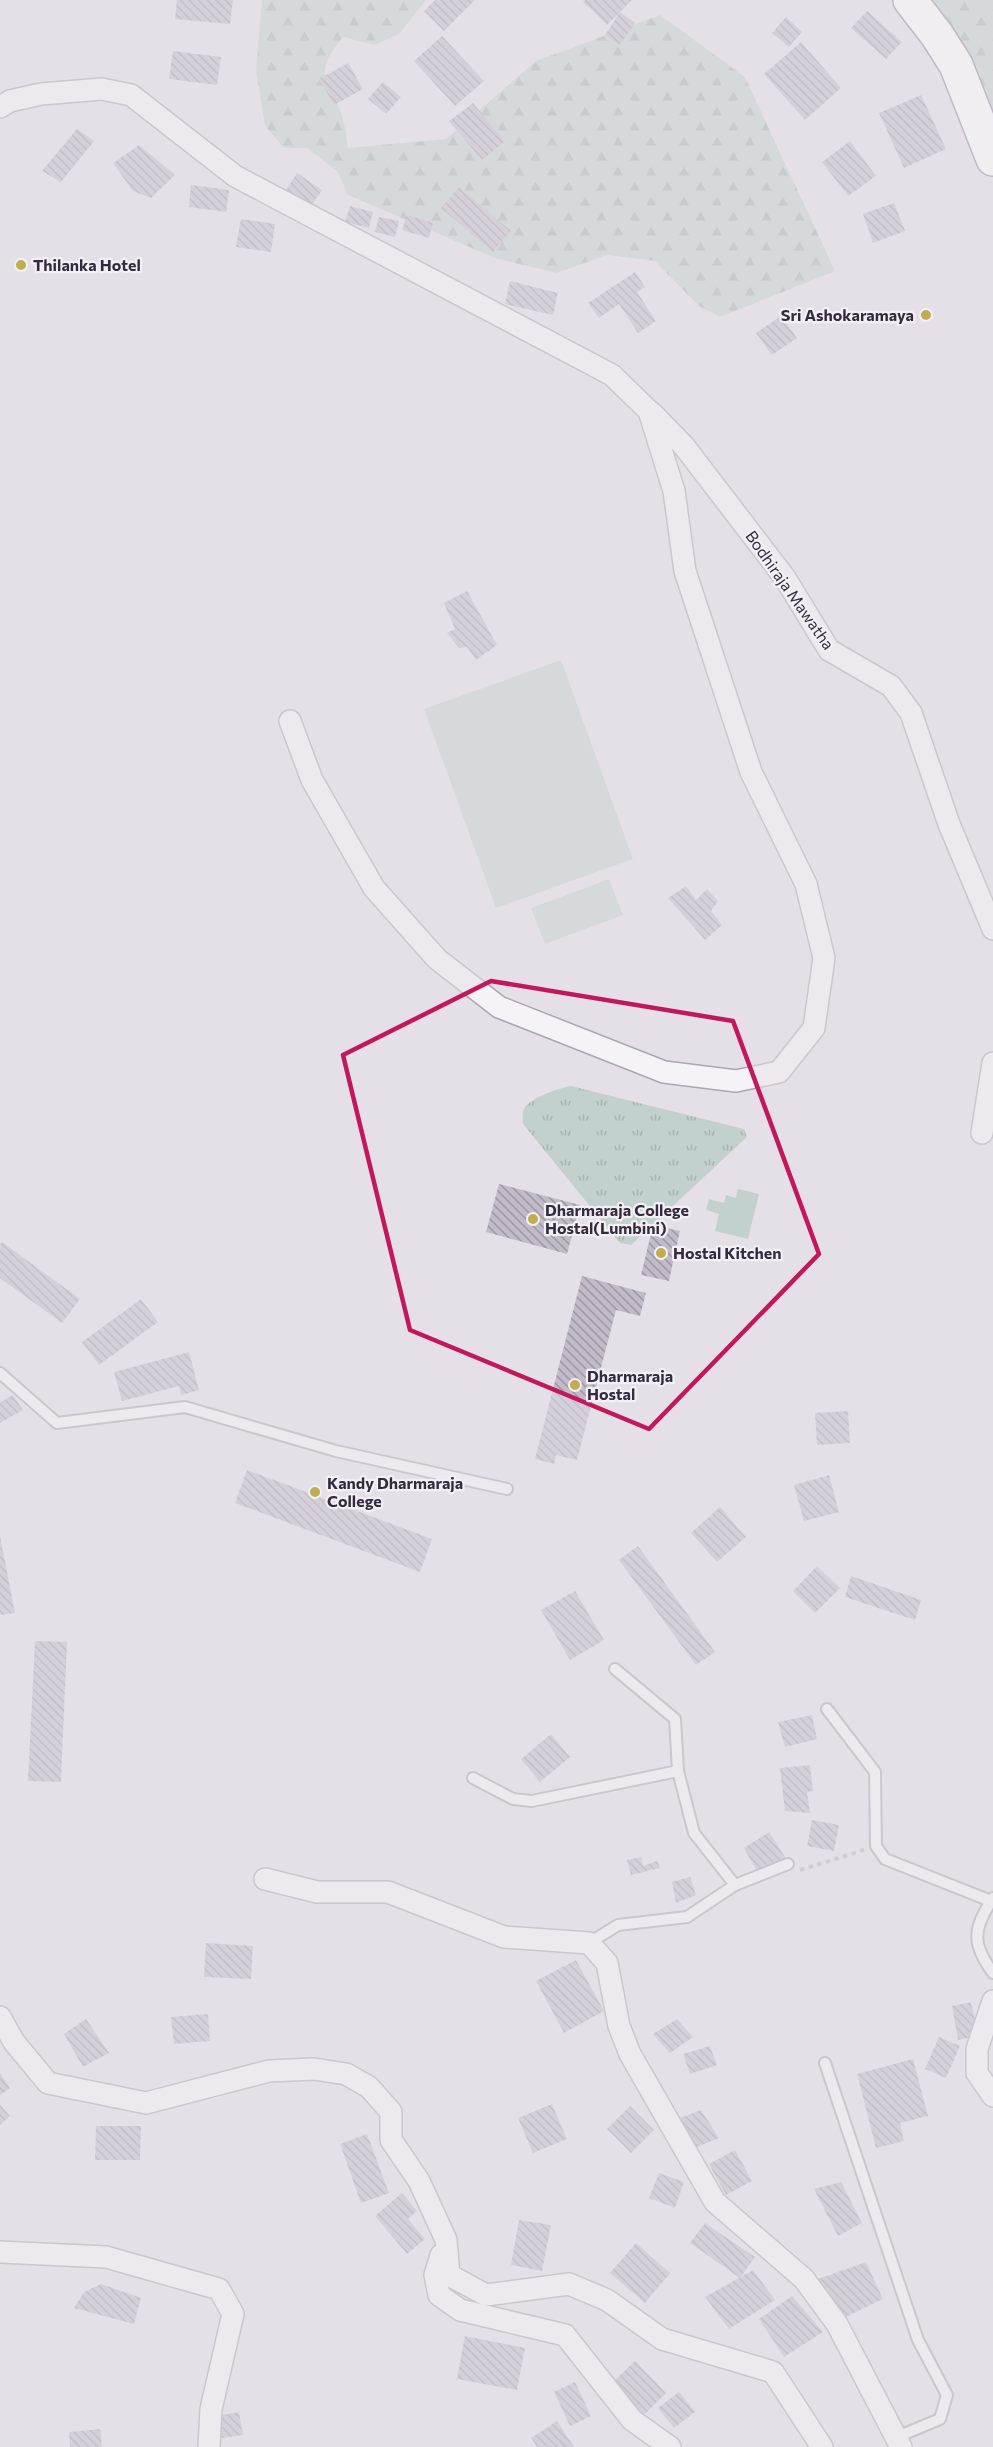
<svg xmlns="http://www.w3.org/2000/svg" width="993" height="2447" font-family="Commissioner,sans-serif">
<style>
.forest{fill:url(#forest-firs)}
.park{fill:url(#park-tufts)}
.pitch{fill:#c2d1cd}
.building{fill:url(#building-back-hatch)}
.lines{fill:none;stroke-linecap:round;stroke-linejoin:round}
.lane-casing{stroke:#ada6b2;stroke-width:14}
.street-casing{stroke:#ada6b2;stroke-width:24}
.highway-casing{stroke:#95899d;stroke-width:36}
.path{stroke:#bcb7c0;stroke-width:4;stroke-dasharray:4.5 4.5;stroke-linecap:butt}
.lane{stroke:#f5f3f7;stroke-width:10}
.street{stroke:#f5f3f7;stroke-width:21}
.highway{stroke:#fff;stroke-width:33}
.marked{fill:none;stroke:#c2185b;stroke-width:4.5;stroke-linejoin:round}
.poi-dot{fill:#c1ad51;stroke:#f3f0f5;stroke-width:2}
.labels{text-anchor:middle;stroke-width:4.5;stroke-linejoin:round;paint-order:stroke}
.poi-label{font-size:16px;font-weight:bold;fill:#362a3e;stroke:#f3f0f5;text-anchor:start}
.street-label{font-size:16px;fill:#362a3e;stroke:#f3f0f5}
</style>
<defs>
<pattern id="forest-firs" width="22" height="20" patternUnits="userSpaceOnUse" patternTransform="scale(1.5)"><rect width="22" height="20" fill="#c2d1cd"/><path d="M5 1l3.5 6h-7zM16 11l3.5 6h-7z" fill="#a7b4b1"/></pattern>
<pattern id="park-tufts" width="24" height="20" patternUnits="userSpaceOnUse" patternTransform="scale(1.5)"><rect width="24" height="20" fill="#c2d1cd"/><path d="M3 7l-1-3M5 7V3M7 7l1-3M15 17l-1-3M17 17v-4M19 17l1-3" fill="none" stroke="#a7b4b1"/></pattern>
<pattern id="building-back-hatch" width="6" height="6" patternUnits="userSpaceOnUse" patternTransform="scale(1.5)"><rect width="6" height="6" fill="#c2bbc7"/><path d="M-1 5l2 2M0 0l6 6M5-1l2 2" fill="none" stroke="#9e98a3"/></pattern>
</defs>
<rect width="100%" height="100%" fill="#e5e0e8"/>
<g class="forest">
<path d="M262 0H426L399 34 374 45 343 37C315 72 324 74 340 110 345 122 346 136 348 148L446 139 536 61 660 15 745 77 835 271 720 317 699 306 655 261 607 255 557 273 495 258 348 195 338 172 307 148H284L265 126 256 70Z"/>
<polygon points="926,0 993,0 993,118"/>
</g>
<path class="park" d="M571 1086 744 1129 747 1137 631 1245 620 1243 523 1124C523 1119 522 1114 524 1109 529 1098 559 1088 571 1086Z"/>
<g class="pitch">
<polygon points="561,660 633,859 496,908 424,709"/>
<polygon points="609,879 623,915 545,944 531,908"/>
<polygon points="738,1189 759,1194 748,1239 715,1231 719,1214 706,1210 709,1199 724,1203 726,1195 736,1198"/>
</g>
<g class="building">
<polygon points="177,0 233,0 230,24 175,19"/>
<polygon points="435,0 475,0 444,31 424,11"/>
<polygon points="585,0 632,0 607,25 583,2"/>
<polygon points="867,11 902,42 886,59 851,28"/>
<polygon points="620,12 635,23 620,45 605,35"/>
<polygon points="786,17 802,32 789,47 772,33"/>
<polygon points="442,36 484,81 455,106 414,61"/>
<polygon points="801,42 841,88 805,120 764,74"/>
<polygon points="173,51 221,57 217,85 169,79"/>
<polygon points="348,63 363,89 334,105 319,79"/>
<polygon points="383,82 401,97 386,114 368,99"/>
<polygon points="921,95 946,149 904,168 879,113"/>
<polygon points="473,103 505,141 482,160 449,121"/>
<polygon points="77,129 94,141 61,182 42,171"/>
<polygon points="850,141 876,176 848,196 822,162"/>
<polygon points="139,145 175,175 151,198 133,191 113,163"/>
<polygon points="297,173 322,190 307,212 283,195"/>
<polygon points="191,185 229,190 226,212 189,207"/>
<polygon points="459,187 511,231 493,252 441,208"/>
<polygon points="894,203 905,231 873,243 863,214"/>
<polygon points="350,206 373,212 369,228 345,222"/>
<polygon points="407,215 433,223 429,238 402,230"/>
<polygon points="379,217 399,221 395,237 375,232"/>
<polygon points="241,219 275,224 271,252 236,247"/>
<polygon points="635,272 645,287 637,292 656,321 638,333 619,304 599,318 588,303"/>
<polygon points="510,281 558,293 553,315 505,304"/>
<polygon points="781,316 797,338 772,355 756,333"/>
<polygon points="467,591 497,645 476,660 467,647 459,648 447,633 455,629 444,603"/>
<polygon points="686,886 696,900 707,889 718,901 711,911 722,925 705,940 668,898"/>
<polygon points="499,1184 580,1205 567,1254 486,1232"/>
<polygon points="653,1225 680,1231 669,1281 641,1275"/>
<polygon points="2,1242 80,1299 62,1323 0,1278 0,1245"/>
<polygon points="582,1276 646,1293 640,1316 616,1310 577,1460 556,1455 554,1464 535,1459"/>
<polygon points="141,1299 158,1322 99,1365 82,1342"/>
<polygon points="189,1352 199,1390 181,1395 179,1386 122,1401 114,1372"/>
<polygon points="13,1395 23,1410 0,1423 0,1402"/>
<polygon points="848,1411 850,1443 817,1445 815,1413"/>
<polygon points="247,1470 432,1539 420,1572 235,1503"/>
<polygon points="829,1475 839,1512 804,1521 794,1485"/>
<polygon points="720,1507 746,1537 717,1562 691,1533"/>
<polygon points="0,1536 15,1613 0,1615"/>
<polygon points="638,1546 715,1652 696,1665 619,1560"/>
<polygon points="817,1566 840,1588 815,1613 793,1591"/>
<polygon points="851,1576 921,1600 915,1620 845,1597"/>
<polygon points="575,1591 604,1640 570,1660 541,1610"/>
<polygon points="35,1641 67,1642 61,1782 28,1781"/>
<polygon points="812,1715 817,1739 785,1747 778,1722"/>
<polygon points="551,1734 570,1757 540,1782 521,1759"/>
<polygon points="810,1765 813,1791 807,1792 810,1813 785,1811 780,1768"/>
<polygon points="812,1820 839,1825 834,1851 807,1846"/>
<polygon points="769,1832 787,1860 759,1875 744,1848"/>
<polygon points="641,1857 643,1866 657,1861 660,1868 631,1875 627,1860"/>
<polygon points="690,1877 696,1895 676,1903 672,1882"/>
<polygon points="206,1943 253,1946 251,1979 204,1977"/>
<polygon points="576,1960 604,2011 564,2033 536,1981"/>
<polygon points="971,2002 978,2036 958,2040 952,2006"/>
<polygon points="208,2014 210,2041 174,2044 171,2017"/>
<polygon points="86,2019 109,2053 83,2067 64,2034"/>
<polygon points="677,2019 693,2037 670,2053 653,2034"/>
<polygon points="939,2037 960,2046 946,2078 925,2069"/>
<polygon points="710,2046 717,2065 690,2074 683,2054"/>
<polygon points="913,2059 928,2116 900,2123 904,2141 876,2148 857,2074"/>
<polygon points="0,2073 10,2088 0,2095"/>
<polygon points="552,2104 567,2139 533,2153 518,2118"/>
<polygon points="0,2105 10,2116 0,2125"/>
<polygon points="630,2106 654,2130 631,2153 607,2129"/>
<polygon points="701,2110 719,2138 694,2148 678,2119"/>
<polygon points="96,2126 141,2126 140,2160 95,2160"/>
<polygon points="367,2134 389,2193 361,2203 340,2144"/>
<polygon points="735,2150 752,2181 726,2195 709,2164"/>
<polygon points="659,2173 684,2182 675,2208 649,2198"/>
<polygon points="841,2182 862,2223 838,2236 814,2189"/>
<polygon points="402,2193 417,2211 408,2219 425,2239 407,2254 375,2216"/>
<polygon points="519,2220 551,2225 542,2271 511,2265"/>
<polygon points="705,2223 755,2257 740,2278 690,2243"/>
<polygon points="636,2243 670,2273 645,2303 610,2273"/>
<polygon points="866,2262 883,2299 846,2317 818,2279"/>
<polygon points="753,2270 775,2300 729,2329 705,2297"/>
<polygon points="101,2284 141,2298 134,2324 74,2308 84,2292"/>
<polygon points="792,2296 823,2332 784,2357 759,2319"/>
<polygon points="465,2336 525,2348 517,2390 457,2379"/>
<polygon points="635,2361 666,2393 642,2417 610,2385"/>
<polygon points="575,2382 591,2416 570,2426 554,2392"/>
<polygon points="679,2392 695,2412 674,2428 658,2408"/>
<polygon points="239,2412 243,2435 222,2438 218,2416"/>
<polygon points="557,2421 574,2447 537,2447 531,2438"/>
<polygon points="100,2429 102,2447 70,2447 69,2432"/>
</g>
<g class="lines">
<g class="lane-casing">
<g id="lane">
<polyline points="0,1373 57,1423 185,1407 336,1451 507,1489"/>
<polyline points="615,1669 675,1719 678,1771 694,1833 735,1885"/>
<polyline points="827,1709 875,1772 876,1846 885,1859 991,1901"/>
<polyline points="473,1778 513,1799 532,1801 678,1771"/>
<path d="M993 1898C973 1929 971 1943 993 1973"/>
<polyline points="589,1943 618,1925 687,1917 735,1885 788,1864"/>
<polyline points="825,2063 918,2340 947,2395 940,2419 897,2437"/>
</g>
</g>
<g class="street-casing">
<g id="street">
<polyline points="0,107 10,101 41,94 102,89 131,95 235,176 612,375 649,411 674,491 685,571 751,772 806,884 824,958 814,1028 779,1072 736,1081 664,1072 499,1007 437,959 374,888 312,780 290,721"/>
<polyline points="652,413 684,446 785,578 829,650 891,686 911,713 949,824 993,929"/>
<polyline points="982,1133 993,1063"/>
<polyline points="265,1879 317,1892 388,1892 504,1937 589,1943 607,1963 619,2026 630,2054 715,2202 804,2279 837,2324 901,2447"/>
<polyline points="993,2001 977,2049 977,2073 993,2096"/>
<polyline points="0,2017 14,2042 48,2083 146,2103 269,2071 314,2069 346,2074 369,2087 391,2112 391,2140 419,2181 446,2240 449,2275 486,2295 569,2284 607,2300 662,2339 773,2372 822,2447"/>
<polyline points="0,2252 106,2257 219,2289 233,2314 211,2409 209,2447"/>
<polyline points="441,2255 435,2275 439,2295 460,2310 565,2335 632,2420 670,2447"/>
</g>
</g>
<g class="highway-casing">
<polyline id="highway" points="910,0 937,35 956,65 993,159"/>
</g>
<polyline class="path" points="800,1870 864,1850"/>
<use href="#lane" class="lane"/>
<use href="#street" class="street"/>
<use href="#highway" class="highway"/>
</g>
<path d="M0 0H993V2447H0ZM491 981 733 1021 819 1254 649 1429 410 1330 343 1055Z" fill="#e5e0e8" fill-opacity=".55" fill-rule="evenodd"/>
<path class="marked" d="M491 981 733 1021 819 1254 649 1429 410 1330 343 1055Z"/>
<g class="poi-dot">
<circle cx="21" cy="265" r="6"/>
<circle cx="926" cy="315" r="6"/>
<circle cx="533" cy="1219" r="6"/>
<circle cx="661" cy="1253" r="6"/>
<circle cx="575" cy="1385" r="6"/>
<circle cx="315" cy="1492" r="6"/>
</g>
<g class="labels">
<g class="poi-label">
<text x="33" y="271">Thilanka Hotel</text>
<text x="914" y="321" text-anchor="end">Sri Ashokaramaya</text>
<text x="545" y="1216">Dharmaraja College<tspan x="545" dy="18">Hostal(Lumbini)</tspan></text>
<text x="673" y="1259">Hostal Kitchen</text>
<text x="587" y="1382">Dharmaraja<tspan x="587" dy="18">Hostal</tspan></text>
<text x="327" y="1489">Kandy Dharmaraja<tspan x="327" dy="18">College</tspan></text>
</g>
<g class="street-label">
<text transform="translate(790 590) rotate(55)" y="6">Bodhiraja Mawatha</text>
</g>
</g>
</svg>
